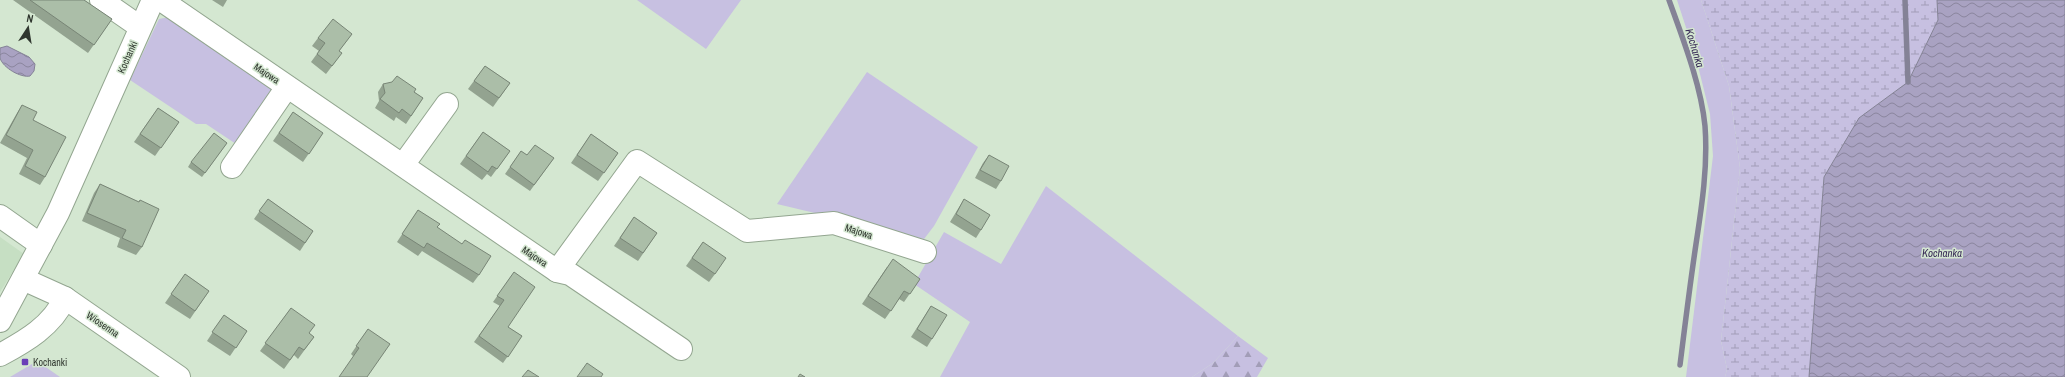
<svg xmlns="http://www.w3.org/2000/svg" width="2065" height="377" font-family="'Archivo Narrow',sans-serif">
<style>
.built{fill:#c6dfc3}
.grass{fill:#c7c0e1}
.forest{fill:url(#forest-firs)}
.wetland{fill:url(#wetland-marsh)}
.water{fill:url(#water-waves);stroke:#848296}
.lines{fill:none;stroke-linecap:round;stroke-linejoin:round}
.stream{stroke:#848296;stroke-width:5.5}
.minor-casing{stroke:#93a690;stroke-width:24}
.minor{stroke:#fff;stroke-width:22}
.wall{fill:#93a390}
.building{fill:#abbea8;stroke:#788576}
.poi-dot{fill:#6a3fb7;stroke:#d4e7d1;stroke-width:1.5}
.labels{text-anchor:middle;stroke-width:3;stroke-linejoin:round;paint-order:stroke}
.street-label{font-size:10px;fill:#2f362e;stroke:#d4e7d1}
.poi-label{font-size:10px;fill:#2f362e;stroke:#d4e7d1;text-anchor:start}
.water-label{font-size:11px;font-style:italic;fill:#372a55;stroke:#d4e7d1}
</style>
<defs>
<pattern id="forest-firs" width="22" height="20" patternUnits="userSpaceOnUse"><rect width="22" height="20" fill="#c7c0e1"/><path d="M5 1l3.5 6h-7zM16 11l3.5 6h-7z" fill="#a29db7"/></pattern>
<pattern id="wetland-marsh" width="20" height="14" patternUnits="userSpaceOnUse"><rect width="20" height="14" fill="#c7c0e1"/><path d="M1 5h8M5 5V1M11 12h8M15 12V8" fill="none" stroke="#a29db7"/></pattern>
<pattern id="water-waves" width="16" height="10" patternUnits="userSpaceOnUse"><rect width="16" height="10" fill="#a9a2c2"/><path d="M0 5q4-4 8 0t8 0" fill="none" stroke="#8a859e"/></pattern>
</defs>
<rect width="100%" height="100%" fill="#d4e7d1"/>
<polygon class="built" points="0,237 24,254 0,292"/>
<g class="grass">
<polygon points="637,0 741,0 706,49"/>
<polygon points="1677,0 1701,0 1729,86 1740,168 1721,341 1727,369 1725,377 1686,377 1713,156 1710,114 1696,58"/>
<polygon points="169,17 271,88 272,97 239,146 206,124 196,124 130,80 159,19"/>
<polygon points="867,72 978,147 934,226 924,239 777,204"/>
<polygon points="1046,186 1238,336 1213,363 1192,377 940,377 970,322 914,284 944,232 1001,264"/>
<polygon points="37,361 60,377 10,377"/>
</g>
<polygon class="forest" points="1238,336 1268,358 1257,377 1192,377 1213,363"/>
<polygon class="wetland" points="1701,0 1937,0 1938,20 1908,82 1859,118 1824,177 1809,377 1725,377 1727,369 1721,341 1740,168 1729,86"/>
<g class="water">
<polygon points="1937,0 2065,0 2065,377 1809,377 1824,177 1859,118 1908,82 1938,20"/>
<path d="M7 46 29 57 35 64 34 71 30 76C21 78 3 68 0 58 0 55 0 51 0 48Z"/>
</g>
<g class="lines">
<g class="stream">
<path d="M1669 0C1683 39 1701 85 1705 126 1708 165 1702 205 1696 244 1690 284 1685 325 1680 365"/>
<polyline points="1905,0 1908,82"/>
</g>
<g class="minor-casing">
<g id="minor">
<polyline points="101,0 140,27"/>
<polyline points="161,0 557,271 637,161 747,231 834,223 925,252"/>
<polyline points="403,165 447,104"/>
<polyline points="232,167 287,87"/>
<polyline points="0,216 41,245"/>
<polyline points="557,271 570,274 681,349"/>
<polyline points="23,279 65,298 179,377"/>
<polyline points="0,321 58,213 153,0"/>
<path d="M0 355C26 341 52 326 65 298"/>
</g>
</g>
<use href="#minor" class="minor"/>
</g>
<g class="wall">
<polygon points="13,0 84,0 112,19 88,53"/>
<polygon points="212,0 227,0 223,7"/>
<polygon points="352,34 339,51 336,61 326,74 311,62 319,51 312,46 318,38"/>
<polygon points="485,66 510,83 493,107 468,89"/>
<polygon points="383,84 414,92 423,98 406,124 396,117 394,121 375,108 379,101 378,92"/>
<polygon points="22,105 33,120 45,177 40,185 19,174 27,158 0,143 17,113"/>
<polygon points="158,108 179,122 155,156 134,142"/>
<polygon points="293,112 323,133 303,162 273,141"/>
<polygon points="483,132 510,151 491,177 487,174 482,180 460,164"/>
<polygon points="591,134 618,153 598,181 571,163"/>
<polygon points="227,143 202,177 188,167 191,162"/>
<polygon points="521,151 527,155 554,158 530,191 505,174"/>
<polygon points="989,155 1001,181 996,189 975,178 983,163"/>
<polygon points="100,184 139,202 140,200 142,247 136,255 117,247 120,238 82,221 94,193"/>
<polygon points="268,199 313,231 300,251 254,219"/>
<polygon points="964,199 981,230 976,238 950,222"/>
<polygon points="418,210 437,227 479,275 473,283 422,251 418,256 397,242"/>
<polygon points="634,217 657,233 638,261 614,246"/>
<polygon points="703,242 715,274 709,282 686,266"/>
<polygon points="887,267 920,279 904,302 899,299 885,319 862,304"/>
<polygon points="514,272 508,327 522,336 503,363 474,342 500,306 493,302"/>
<polygon points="185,274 209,291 190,319 165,303"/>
<polygon points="931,306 932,339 927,347 911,337"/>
<polygon points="291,308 309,333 314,337 298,359 294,355 284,369 260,351"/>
<polygon points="224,315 247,331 230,356 207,341"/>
<polygon points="368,329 367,377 353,356 351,354"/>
</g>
<g class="building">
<polygon points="30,0 84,0 112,19 94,45"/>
<polygon points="333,19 352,34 339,51 342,53 332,66 317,54 325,43 318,38"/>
<polygon points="485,66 510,83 499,98 474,81"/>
<polygon points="397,76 416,89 414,92 423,98 411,116 402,109 399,113 380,99 385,93 383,84 392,82"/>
<polygon points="22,105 37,112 33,120 66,137 45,177 25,166 33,150 6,135"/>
<polygon points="158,108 179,122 161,148 140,134"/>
<polygon points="293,112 323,133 309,154 279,133"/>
<polygon points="483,132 510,151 497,169 492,166 488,172 466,156"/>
<polygon points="214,133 227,143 205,173 191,162"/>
<polygon points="591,134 618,153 604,173 577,155"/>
<polygon points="535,145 554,158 534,185 510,167 521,151 527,155"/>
<polygon points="989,155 1009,166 1001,181 980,170"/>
<polygon points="100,184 139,202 140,200 159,209 142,247 122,238 126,230 87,213"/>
<polygon points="268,199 313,231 305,243 259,211"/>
<polygon points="964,199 990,215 981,230 956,214"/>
<polygon points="418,210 440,224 437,227 462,244 465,240 491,256 479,275 427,243 424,248 402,234"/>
<polygon points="634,217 657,233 643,253 620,238"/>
<polygon points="703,242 726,258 715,274 692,258"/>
<polygon points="893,259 920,279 910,294 904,291 891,311 868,296"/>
<polygon points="514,272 535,287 508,327 522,336 508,357 479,336 504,300 497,296"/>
<polygon points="185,274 209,291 195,311 171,294"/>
<polygon points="931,306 947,315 932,339 917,329"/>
<polygon points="291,308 315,325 309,333 314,337 304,350 299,347 290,360 265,343"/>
<polygon points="224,315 247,331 236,348 212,332"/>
<polygon points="368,329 390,344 367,377 339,377 359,348 356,346"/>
<polygon points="587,363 603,374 601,377 577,377"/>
<polygon points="528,370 539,377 522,377"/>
<polygon points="800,374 805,377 798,377"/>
</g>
<rect class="poi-dot" x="21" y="358" width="8" height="8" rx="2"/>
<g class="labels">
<g class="street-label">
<text transform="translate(127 57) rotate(-66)" y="4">Kochanki</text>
<text transform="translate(267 73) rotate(34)" y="4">Majowa</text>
<text transform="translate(859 231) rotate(18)" y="4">Majowa</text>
<text transform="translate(535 256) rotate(34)" y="4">Majowa</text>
<text transform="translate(103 324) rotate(34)" y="4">Wiosenna</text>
</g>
<g class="poi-label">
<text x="33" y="366">Kochanki</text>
</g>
<g class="water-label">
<text transform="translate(1695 48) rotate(73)" y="4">Kochanka</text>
<text x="1942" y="257">Kochanka</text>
</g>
</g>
<g transform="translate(28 28) rotate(12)" stroke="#d4e7d1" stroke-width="3" paint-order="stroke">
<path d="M0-3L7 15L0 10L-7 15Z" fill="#2f362e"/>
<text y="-6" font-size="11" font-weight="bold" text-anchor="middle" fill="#2f362e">N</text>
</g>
</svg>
